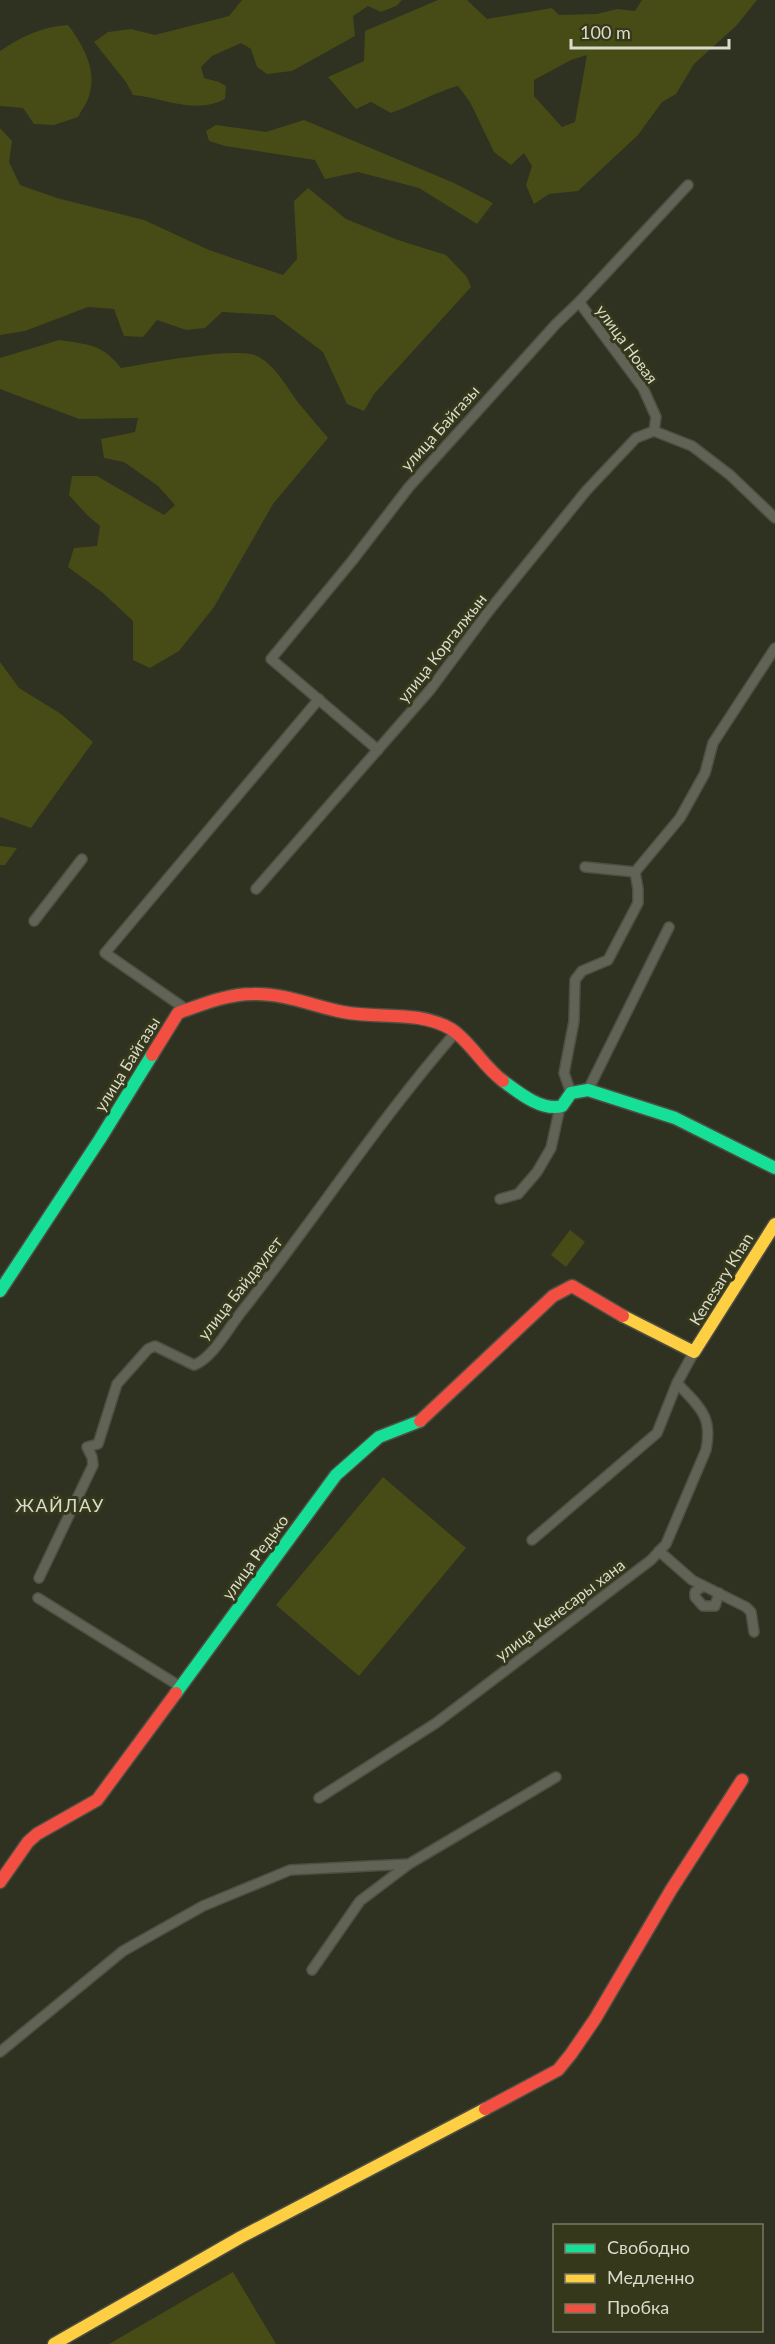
<svg xmlns="http://www.w3.org/2000/svg" width="775" height="2344" font-family="Lato,sans-serif">
<style>
.green{fill:#474c16;fill-rule:evenodd}
.lines{fill:none;stroke-linecap:round;stroke-linejoin:round}
.street-casing{stroke:#4d4f41;stroke-width:12}
.fast-casing{stroke:#4d4f41;stroke-width:15}
.slow-casing{stroke:#4d4f41;stroke-width:15}
.jam-casing{stroke:#4d4f41;stroke-width:15}
.street{stroke:#616357;stroke-width:9}
.fast{stroke:#16e098;stroke-width:12}
.slow{stroke:#ffcf43;stroke-width:12}
.jam{stroke:#f24e42;stroke-width:12}
.labels{text-anchor:middle;stroke-width:6;stroke-linejoin:round;paint-order:stroke}
.street-label{font-size:16px;fill:#dadccb;stroke:#35381a}
.neighbourhood-label{font-size:18px;letter-spacing:1.5px;fill:#dadccb;stroke:#35381a}
</style>
<rect width="100%" height="100%" fill="#2f3121"/>
<g class="green">
<path d="M242 0H402L396 6 381 12 368 6 353 16 355 36 292 71 267 74 257 67 251 49 241 43 212 56 201 67 204 78 219 82 226 86 225 99C194 115 165 98 133 95L126 82 94 42 108 32 131 29 155 35 229 16Z"/>
<path d="M438 0H467L487 19 552 8 559 15 597 14 617 9 635 11 642 0H757L737 25 694 64 676 94 662 102 638 135 578 191 549 194 534 204 526 185 532 166 524 153 511 165 494 152 470 102 458 86C435 92 414 105 391 113L371 102 356 109 328 77 364 61 365 31ZM587 55 575 122 562 127 534 96V80L571 60Z"/>
<path d="M68 25C83 45 98 71 89 96 87 103 81 111 78 117L54 125 34 124 23 108 0 106V51C22 36 41 27 68 25Z"/>
<polygon points="304,120 454,183 493,203 477,224 419,188 358,172 325,179 315,160 225,146 209,141 206,131 216,125 266,132"/>
<polygon points="0,128 12,141 9,162 20,185 57,198 144,220 209,250 283,275 297,259 294,201 308,188 346,219 398,240 446,255 467,277 471,287 374,394 364,411 347,404 323,352 274,315 222,312 205,328 186,330 157,320 143,337 124,336 114,309 88,307 25,331 0,335"/>
<path d="M59 340C89 345 101 343 121 368 147 364 240 345 259 357 278 368 288 390 301 406 310 417 319 427 328 438L273 504 214 607 179 651 150 668 133 660V621L103 593 68 567 74 548 97 546 100 526 87 515 69 495 72 476H97L164 515 175 505 158 486 124 462 104 458 101 439 135 432 138 418 79 419 0 389V358Z"/>
<polygon points="0,662 19,688 61,714 93,742 31,828 0,817"/>
<polygon points="0,846 17,848 5,865 0,865"/>
<polygon points="570,1230 585,1242 566,1267 551,1255"/>
<polygon points="383,1477 466,1548 359,1676 276,1605"/>
<polygon points="233,2272 276,2344 109,2344"/>
</g>
<g class="lines">
<g class="street-casing">
<g id="street">
<polyline points="579,302 643,388 656,417 654,431 692,446 730,475 775,518"/>
<polyline points="378,750 271,659 352,561 409,487 556,324 579,302 688,185"/>
<polyline points="585,867 635,872 680,818 705,773 713,743 775,648"/>
<polyline points="256,889 430,690 488,612 586,491 636,438 654,431"/>
<polyline points="34,921 82,859"/>
<polyline points="187,1010 105,953 319,699"/>
<polyline points="588,1090 669,927"/>
<polyline points="571,1093 564,1073 574,1021 575,980 582,971 608,960 638,903 638,889 635,872"/>
<polyline points="500,1199 518,1194 537,1172 551,1148 560,1107"/>
<polyline points="532,1540 657,1433 677,1383 694,1352"/>
<polyline points="659,1551 692,1580 746,1607 751,1612 754,1632"/>
<path d="M39 1578 93 1465 92 1457 87 1447 98 1444 117 1384 148 1349 155 1346 194 1365C213 1358 229 1327 242 1311 315 1219 379 1120 456 1032"/>
<polyline points="703,1586 695,1592 695,1597 703,1606 715,1606 719,1593"/>
<polyline points="38,1598 181,1687"/>
<path d="M319 1798 436 1723 651 1560 666 1544 706 1450C713 1415 699 1407 677 1383"/>
<polyline points="312,1970 360,1901 409,1864"/>
<polyline points="0,2052 123,1951 203,1906 290,1870 409,1864 556,1777"/>
</g>
</g>
<g class="fast-casing">
<g id="fast">
<path d="M503 1081C518 1092 542 1112 562 1106L571 1093 588 1090 675 1118 775 1168"/>
<polyline points="0,1291 100,1139 152,1055"/>
<polyline points="176,1693 336,1475 379,1437 420,1421"/>
</g>
</g>
<g class="slow-casing">
<g id="slow">
<polyline points="623,1316 694,1352 775,1224"/>
<polyline points="54,2344 241,2237 485,2109"/>
</g>
</g>
<g class="jam-casing">
<g id="jam">
<path d="M152 1055 178 1013C203 1004 227 994 253 994 284 993 313 1006 343 1012 378 1019 419 1010 451 1029 469 1040 483 1066 503 1081"/>
<polyline points="420,1421 553,1296 572,1286 623,1316"/>
<polyline points="0,1882 28,1842 37,1834 97,1800 176,1693"/>
<polyline points="485,2109 558,2070 571,2054 595,2019 671,1890 742,1780"/>
</g>
</g>
<use href="#street" class="street"/>
<use href="#fast" class="fast"/>
<use href="#slow" class="slow"/>
<use href="#jam" class="jam"/>
</g>
<g class="labels">
<g class="street-label">
<text transform="translate(627 344) rotate(54)" y="6">улица Новая</text>
<text transform="translate(440 428) rotate(-48)" y="6">улица Байгазы</text>
<text transform="translate(442 648) rotate(-52)" y="6">улица Коргалжын</text>
<text transform="translate(127 1064) rotate(-58)" y="6">улица Байгазы</text>
<text transform="translate(721 1279) rotate(-58)" y="6">Kenesary Khan</text>
<text transform="translate(240 1288) rotate(-52)" y="6">улица Байдаулет</text>
<text transform="translate(255 1557) rotate(-54)" y="6">улица Редько</text>
<text transform="translate(560 1610) rotate(-37)" y="6">улица Кенесары хана</text>
</g>
<g class="neighbourhood-label">
<text x="60" y="1512">ЖАЙЛАУ</text>
</g>
</g>
<rect x="553" y="2224" width="210" height="108" fill="#35381a" stroke="#777a61" stroke-width="1.5"/>
<rect x="565" y="2244" width="30" height="9" fill="#16e098" stroke="#777a61" stroke-width="1.5"/>
<text x="607" y="2254" font-size="18" fill="#dadccb">Свободно</text>
<rect x="565" y="2274" width="30" height="9" fill="#ffcf43" stroke="#777a61" stroke-width="1.5"/>
<text x="607" y="2284" font-size="18" fill="#dadccb">Медленно</text>
<rect x="565" y="2304" width="30" height="9" fill="#f24e42" stroke="#777a61" stroke-width="1.5"/>
<text x="607" y="2314" font-size="18" fill="#dadccb">Пробка</text>
<path d="M571 39v9h158v-9" fill="none" stroke="#dadccb" stroke-width="3"/>
<text x="580" y="39" font-size="18" fill="#dadccb" stroke="#35381a" stroke-width="4.5" paint-order="stroke">100 m</text>
</svg>
